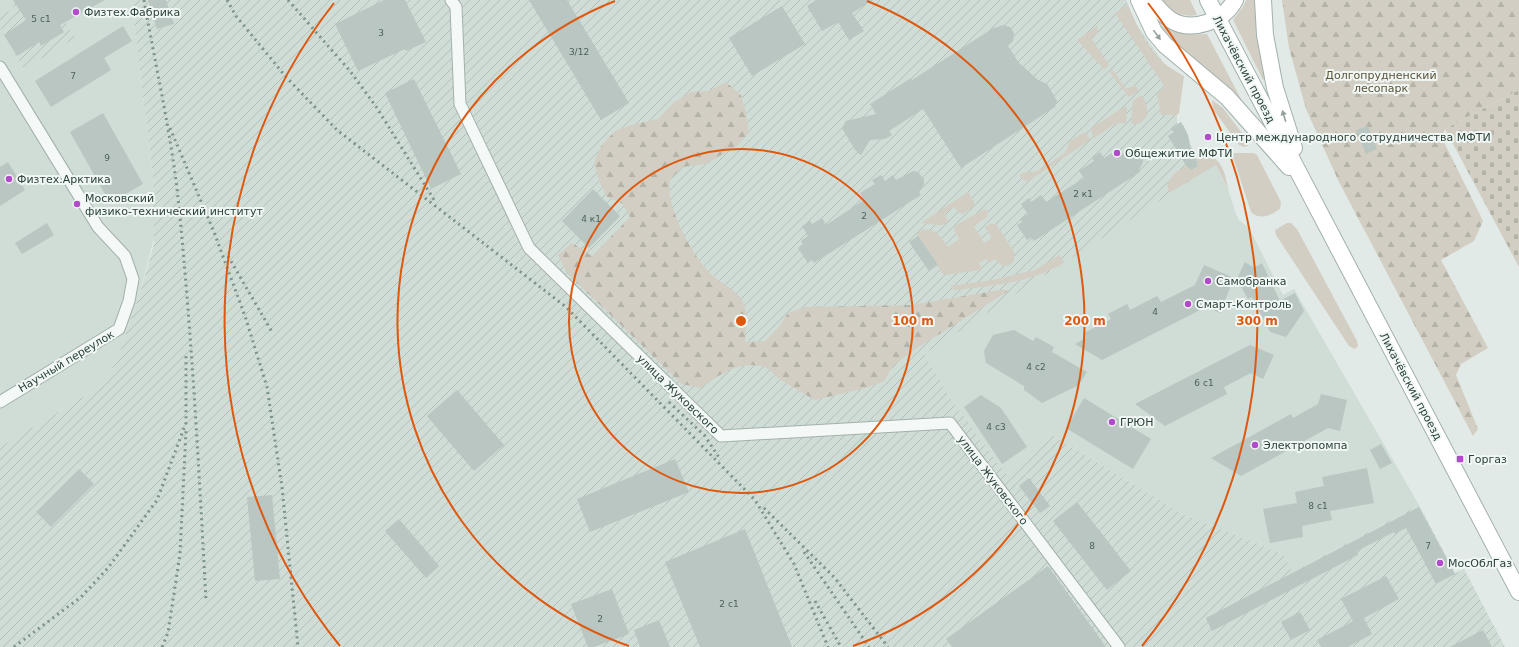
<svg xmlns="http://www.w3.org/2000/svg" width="1519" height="647" font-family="'DejaVu Sans',sans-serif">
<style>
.built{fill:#d0dcd6}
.industrial{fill:url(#industrial-furrows)}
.grass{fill:#d3cec3}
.forest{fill:url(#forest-firs)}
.cemetery{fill:url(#cemetery-stones)}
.building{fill:#b9c6c1}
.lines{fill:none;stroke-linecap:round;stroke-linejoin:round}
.street-casing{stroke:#a3b1ab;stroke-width:13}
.secondary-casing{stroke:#a3b1ab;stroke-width:18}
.street{stroke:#f4f8f6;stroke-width:11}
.secondary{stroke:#fff;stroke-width:16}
.rail{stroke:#7b9389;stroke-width:3;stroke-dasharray:2 4;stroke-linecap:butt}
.oneway{fill:#94a09c}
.ring{fill:none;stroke:#de580e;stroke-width:2}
.poi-dot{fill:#b14acb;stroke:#f1f7f4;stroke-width:1.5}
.labels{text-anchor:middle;stroke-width:4;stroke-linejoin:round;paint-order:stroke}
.number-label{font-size:9px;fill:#4e625a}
.poi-label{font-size:11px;fill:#2a4138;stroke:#f1f7f4;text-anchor:start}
.street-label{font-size:11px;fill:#2a4138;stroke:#f1f7f4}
.park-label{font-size:11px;fill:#5c5438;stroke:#f1f7f4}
.centre{fill:#de580e;stroke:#f1f7f4;stroke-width:2}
.ring-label{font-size:12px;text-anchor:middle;font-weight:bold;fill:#de580e;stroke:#f1f7f4;stroke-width:4;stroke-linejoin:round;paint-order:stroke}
</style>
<defs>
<pattern id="industrial-furrows" width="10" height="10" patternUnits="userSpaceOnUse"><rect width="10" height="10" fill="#d0dcd6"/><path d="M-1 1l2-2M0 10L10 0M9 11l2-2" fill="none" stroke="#b3beb8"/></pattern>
<pattern id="forest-firs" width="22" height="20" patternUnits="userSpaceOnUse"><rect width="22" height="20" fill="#d3cec3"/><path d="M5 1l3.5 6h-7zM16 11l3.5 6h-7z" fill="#b5b2a8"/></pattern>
<pattern id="cemetery-stones" width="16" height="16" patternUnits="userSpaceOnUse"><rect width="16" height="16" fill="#d3cec3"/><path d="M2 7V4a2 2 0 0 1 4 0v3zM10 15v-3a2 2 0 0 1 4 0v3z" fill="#b5b2a8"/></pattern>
</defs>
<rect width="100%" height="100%" fill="#e1eae6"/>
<g class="built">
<polygon points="0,0 131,0 153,175 155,234 139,296 119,353 105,384 0,447"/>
<polygon points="1126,0 1136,24 1162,61 1177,109 1177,124 1185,128 1198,165 1216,165 1229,192 1236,214 1239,220 1249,228 1283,295 1294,289 1419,505 1293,572 1283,554 1183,514 1052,435 1009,480 949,396 923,354 1051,271"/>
</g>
<g class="industrial">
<polygon points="10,0 48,0 57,7 75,38 24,69 0,28 0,17 14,8"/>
<polygon points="131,0 1126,0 1136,24 1162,61 1177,109 1177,124 1181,122 1185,128 1190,146 1202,173 924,354 949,396 1009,479 1052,435 1183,514 1283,554 1293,572 1419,505 1455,573 1464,569 1505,647 0,647 0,447 105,384 119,353 139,296 154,244 153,175"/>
</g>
<g class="grass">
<path d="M1160 0H1190L1197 15C1181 18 1171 10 1160 0Z"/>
<polygon points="1246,0 1255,0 1260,54 1265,79 1263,80 1233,20 1243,7"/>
<path d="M1128 5C1136 25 1146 45 1161 60 1167 67 1176 71 1184 76L1179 113 1177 115H1161L1157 94 1165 87 1115 13Z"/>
<path d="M1158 24C1174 33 1189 35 1207 34L1242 101 1168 41Z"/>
<polygon points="1097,26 1098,33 1091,38 1109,65 1104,69 1077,40"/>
<polygon points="1112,69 1126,89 1135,85 1139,91 1129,97 1111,74 1110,71"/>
<path d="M1140 96H1142C1150 107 1150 124 1133 124L1131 123 1133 101Z"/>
<polygon points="1212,100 1223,108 1248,141 1248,146 1244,147 1239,145 1213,109"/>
<polygon points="1127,107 1126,123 1115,124 1094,138 1090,129 1122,108"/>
<polygon points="1083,133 1087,134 1090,140 1030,180 1025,181 1019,175 1023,173 1038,171 1065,153 1070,141"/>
<path d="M1235 153H1254L1257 155 1281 202 1280 209C1271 215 1260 221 1251 212L1232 154Z"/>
<path d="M1209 156C1224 160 1225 177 1229 191L1216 165 1169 193 1167 183 1175 173 1186 166 1190 169H1195L1198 165 1196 159Z"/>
<path d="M968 192 974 202V206L963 214 960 213 954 207 944 214 948 220 946 224C938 227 930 223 921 223Z"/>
<path d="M984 209 988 211 987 217 974 226 984 243 992 238 985 227 990 224H996L1014 252V261C1008 269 1000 266 995 259L989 263 986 259 979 263 982 268 981 270 944 275 917 237 918 232C933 224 940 236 948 247L959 239 954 230 955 226Z"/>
<polygon points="1287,223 1291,223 1297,229 1357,341 1358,346 1355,349 1349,346 1276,235 1275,230"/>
<path d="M1059 255 1064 263C1030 283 991 286 953 290L951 286 993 280 1035 270Z"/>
</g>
<g class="forest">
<polygon points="1282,0 1519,0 1519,90 1445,129 1442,138 1483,221 1474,241 1441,260 1488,348 1461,364 1456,375 1478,429 1473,436 1339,182 1306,109 1289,48"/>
<path d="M726 82 741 95 746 113 749 133 738 145 706 164 682 167C678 171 672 177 670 181 664 205 695 261 713 276 722 284 737 290 743 302 748 313 745 330 745 342L765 341 778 328 788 313 805 307 912 305 999 290H1010L914 350 893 366 884 381 866 388 815 400C804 394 792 387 781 380 776 377 771 370 766 368 743 358 718 375 701 388L682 384 567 273 558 255 572 243 592 256 630 217 623 204 607 197 599 180 594 163 601 146 615 131 631 125 658 119 673 103 691 92 708 91Z"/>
</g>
<polygon class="cemetery" points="1519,90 1519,267 1445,129"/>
<g class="building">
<polygon points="13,0 105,0 60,25 64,32 41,46 39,42 17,56 4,35 26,20"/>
<polygon points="148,0 166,0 174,24 157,29"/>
<polygon points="384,0 405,0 426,42 406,51 405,49 358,71 335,24"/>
<polygon points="529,0 567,0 629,103 601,120"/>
<polygon points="816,0 873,0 852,13 864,31 849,40 838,22 822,31 807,6"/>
<polygon points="782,6 805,44 752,76 729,38"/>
<polygon points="1003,25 1010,27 1014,33 1013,41 1008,46 1019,63 1038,80 1047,84 1057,101 1055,107 961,168 923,109 889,131 892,135 885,139 870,140 861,155 855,150 842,128 846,121 876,114 870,104 911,78 912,80 995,27 995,28"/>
<polygon points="123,26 132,41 104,58 111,70 51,107 35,81"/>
<polygon points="414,79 461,174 431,189 385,93"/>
<polygon points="103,113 143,184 110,203 70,132"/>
<polygon points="1181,122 1188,135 1190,146 1197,162 1198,166 1192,170 1187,167 1168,136 1174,132 1171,129"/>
<polygon points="1368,126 1377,149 1366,154 1356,130"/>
<polygon points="1129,149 1137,150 1143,156 1143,162 1139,170 1140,172 1034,241 1031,237 1027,240 1017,225 1022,222 1020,219 1028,214 1021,204 1029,198 1031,202 1041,195 1046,202 1084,178 1079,171 1094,161 1092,158 1100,152 1104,158 1112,153 1115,158"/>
<polygon points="8,162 25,190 0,206 0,167"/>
<polygon points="913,171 918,172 924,179 924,184 919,192 921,195 814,263 812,260 808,263 798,248 803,244 801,241 808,236 802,226 810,221 812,224 822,218 826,225 864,200 860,193 875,184 872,180 881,175 885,181 893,175 896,180"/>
<polygon points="593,189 620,216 589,248 562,221"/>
<polygon points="47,223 54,235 22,254 15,243"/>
<polygon points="918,236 938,265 929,271 909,242"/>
<polygon points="1245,262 1254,268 1262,263 1280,301 1295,293 1304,311 1286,337 1270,332 1252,297 1248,299 1237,279"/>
<polygon points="1204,265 1234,278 1220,313 1206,307 1102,360 1075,344 1086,338 1084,333 1111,319 1108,314 1127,304 1130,310 1157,296 1161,302 1195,285"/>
<polygon points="1014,330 1033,341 1036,337 1054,347 1052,352 1087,372 1079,385 1042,403 1024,390 1024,386 986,363 984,351 993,335"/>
<polygon points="1250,345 1274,355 1263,379 1251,373 1224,387 1227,394 1165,426 1135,404"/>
<polygon points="457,390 504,445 474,471 427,416"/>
<polygon points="1321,394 1347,400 1340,431 1328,428 1241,476 1211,458 1291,414 1293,418 1318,404"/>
<polygon points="981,395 1001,408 1027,447 1002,464 964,407"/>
<polygon points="1084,398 1151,439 1133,469 1066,428"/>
<polygon points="1381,444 1392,463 1380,469 1370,450"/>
<polygon points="675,459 689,492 590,532 577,499"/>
<polygon points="1367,468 1374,503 1330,511 1332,520 1302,526 1303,537 1270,543 1263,509 1297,503 1295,492 1324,486 1322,477"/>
<polygon points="79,469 94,484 51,527 36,512"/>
<polygon points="1029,478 1050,506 1040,513 1019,486"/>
<polygon points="272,495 280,579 255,581 247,497"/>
<polygon points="1077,502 1131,571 1107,590 1053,521"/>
<polygon points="1419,507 1455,574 1436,584 1406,528 1395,534 1394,532 1357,551 1358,555 1212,631 1206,618"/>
<polygon points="399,519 439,566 426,578 385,531"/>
<polygon points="745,529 792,647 700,647 665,562"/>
<polygon points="1048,566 1106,647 952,647 946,639"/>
<polygon points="1386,576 1399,599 1364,618 1372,634 1348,647 1321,647 1317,640 1353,621 1341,599"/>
<polygon points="612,589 629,634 594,647 588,647 571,604"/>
<polygon points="1300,612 1310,630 1291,640 1281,622"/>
<polygon points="659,620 670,647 640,647 634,630"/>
<polygon points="1483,630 1492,647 1450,647"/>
</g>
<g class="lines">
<g class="street-casing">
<g id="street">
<polyline points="451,0 456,7 460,104 529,248 721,436 950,423 1119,647"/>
<polyline points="0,67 98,227 125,256 133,279 129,301 119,329 0,402"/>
</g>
</g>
<g class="secondary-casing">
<g id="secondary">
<polyline points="1139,0 1154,32 1165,45 1227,97 1289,167"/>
<path d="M1151 0C1157 7 1163 15 1171 20 1192 33 1224 21 1235 0"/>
<polyline points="1208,0 1519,592"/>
<polyline points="1263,0 1265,35 1275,88 1294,148"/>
</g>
</g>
<use href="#street" class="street"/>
<use href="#secondary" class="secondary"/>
<g class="rail">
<path d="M144 0C156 69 172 137 179 207 192 338 199 470 206 601"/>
<polyline points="227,0 236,16 286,77 337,130 566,307 755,500 794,564 828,647"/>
<polyline points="288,0 350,71 377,108 436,203"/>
<polyline points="170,128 214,232 246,319 267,387 282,487 298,647"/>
<polyline points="228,256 272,332"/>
<polyline points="669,402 705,436 720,459"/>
<polyline points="764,508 834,577 888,647"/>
<polyline points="804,552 869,647"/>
<polyline points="815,601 841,647"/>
<polyline points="14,647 81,597 108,568 157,500 186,423 186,353"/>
<polyline points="162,647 168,633 180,554 186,431"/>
</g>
</g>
<defs><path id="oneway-solid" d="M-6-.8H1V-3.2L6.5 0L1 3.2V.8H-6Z"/></defs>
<g class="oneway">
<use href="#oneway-solid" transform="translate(1157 35) rotate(54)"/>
<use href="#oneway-solid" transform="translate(1284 116) rotate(-107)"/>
</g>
<g class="ring">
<circle cx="741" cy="321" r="172"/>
<path d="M629 646A344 344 0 0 1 615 1M867 1A344 344 0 0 1 853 646"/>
<path d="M340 646A516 516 0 0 1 334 3M1148 3A516 516 0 0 1 1142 646"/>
</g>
<g class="poi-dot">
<circle cx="76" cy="12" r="4"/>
<circle cx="1208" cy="137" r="4"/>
<circle cx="1117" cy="153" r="4"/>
<circle cx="9" cy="179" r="4"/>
<circle cx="77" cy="204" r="4"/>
<circle cx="1208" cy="281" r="4"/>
<circle cx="1188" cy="304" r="4"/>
<circle cx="1112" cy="422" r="4"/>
<circle cx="1255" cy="445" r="4"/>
<rect x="1456" y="455" width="8" height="8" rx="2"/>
<circle cx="1440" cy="563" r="4"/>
</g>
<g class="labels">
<g class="number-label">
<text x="41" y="22">5 с1</text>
<text x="381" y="36">3</text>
<text x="579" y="55">3/12</text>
<text x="73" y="79">7</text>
<text x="107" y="161">9</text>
<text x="1083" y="197">2 к1</text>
<text x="864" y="219">2</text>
<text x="591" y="222">4 к1</text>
<text x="1155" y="315">4</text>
<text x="1036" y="370">4 с2</text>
<text x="1204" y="386">6 с1</text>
<text x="996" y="430">4 с3</text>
<text x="1318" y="509">8 с1</text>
<text x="1092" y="549">8</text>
<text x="1428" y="549">7</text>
<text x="729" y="607">2 с1</text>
<text x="600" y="622">2</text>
</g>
<g class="poi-label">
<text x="84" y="16">Физтех.Фабрика</text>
<text x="1216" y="141">Центр международного сотрудничества МФТИ</text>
<text x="1125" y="157">Общежитие МФТИ</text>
<text x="17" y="183">Физтех.Арктика</text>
<text x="85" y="202">Московский<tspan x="85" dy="13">физико-технический институт</tspan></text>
<text x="1216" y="285">Самобранка</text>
<text x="1196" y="308">Смарт-Контроль</text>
<text x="1120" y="426">ГРЮН</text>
<text x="1263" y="449">Электропомпа</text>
<text x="1468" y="463">Горгаз</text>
<text x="1448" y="567">МосОблГаз</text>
</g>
<g class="street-label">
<text transform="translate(1244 69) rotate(62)" y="4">Лихачёвский проезд</text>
<text transform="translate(66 361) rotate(-31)" y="4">Научный переулок</text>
<text transform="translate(1411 386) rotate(62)" y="4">Лихачёвский проезд</text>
<text transform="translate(678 394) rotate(44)" y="4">улица Жуковского</text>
<text transform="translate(993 480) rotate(53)" y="4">улица Жуковского</text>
</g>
<g class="park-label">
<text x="1381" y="79">Долгопрудненский<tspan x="1381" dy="13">лесопарк</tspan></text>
</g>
</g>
<circle cx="741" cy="321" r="6" class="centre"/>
<g class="ring-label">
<text x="913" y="325">100 m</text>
<text x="1085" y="325">200 m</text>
<text x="1257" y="325">300 m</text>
</g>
</svg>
